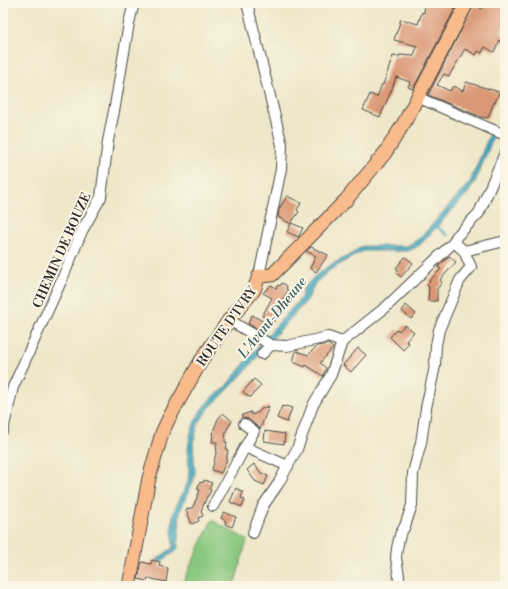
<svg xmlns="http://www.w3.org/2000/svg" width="508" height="589" font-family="'Libre Bodoni',serif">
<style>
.green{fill:#89c87f;stroke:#5a7a55}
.water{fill:#40a8c0;stroke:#366a76}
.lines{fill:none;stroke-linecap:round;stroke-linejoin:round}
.stream{stroke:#40a8c0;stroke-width:2.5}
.building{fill:#da9775}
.minor-casing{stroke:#484743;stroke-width:12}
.major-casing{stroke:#484743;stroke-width:15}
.minor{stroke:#fff;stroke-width:10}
.major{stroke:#fabb8c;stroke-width:13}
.labels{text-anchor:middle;stroke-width:4;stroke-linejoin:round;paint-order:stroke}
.street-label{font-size:13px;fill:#2b2b2b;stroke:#fcf5e5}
.water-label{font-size:14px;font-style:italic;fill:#335d67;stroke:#fcf5e5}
</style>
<rect width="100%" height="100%" fill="#fcf5e5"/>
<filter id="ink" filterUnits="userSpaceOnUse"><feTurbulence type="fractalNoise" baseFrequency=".025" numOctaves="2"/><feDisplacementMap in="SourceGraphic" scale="8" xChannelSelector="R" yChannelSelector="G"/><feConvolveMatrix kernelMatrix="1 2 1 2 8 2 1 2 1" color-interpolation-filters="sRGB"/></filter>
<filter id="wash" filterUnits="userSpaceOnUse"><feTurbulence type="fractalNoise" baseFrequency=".012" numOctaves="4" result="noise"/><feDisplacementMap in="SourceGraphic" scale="16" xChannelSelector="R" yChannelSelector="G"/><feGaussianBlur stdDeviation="0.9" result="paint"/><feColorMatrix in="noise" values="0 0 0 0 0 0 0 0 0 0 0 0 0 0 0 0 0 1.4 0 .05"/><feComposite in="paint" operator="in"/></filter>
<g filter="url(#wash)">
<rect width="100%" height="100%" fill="#eee7c9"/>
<polygon class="green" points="212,520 247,540 234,586 181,586"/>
<g class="water">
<polygon points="491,131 495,133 475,182 468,193 421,244 415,248 408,251 363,251 330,270 315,283 308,299 270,341 264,339 301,298 303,289 315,276 330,265 350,255 362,246 407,246 420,238 470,182"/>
<path d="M261 343 266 346 250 366 224 394 209 408 198 424 193 444 195 472 193 482 180 511 178 547 176 551 159 563V562L155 561 171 549 173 547C173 537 171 526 173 516 175 503 185 493 188 480 190 471 188 461 188 452 188 430 201 401 222 391Z"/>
</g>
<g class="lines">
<polyline class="stream" points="435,225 447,235"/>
</g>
<g id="blocks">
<g class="building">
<polygon points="425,3 458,3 413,89 408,87 410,82 396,77 392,89 380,117 363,110 370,94 377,97 382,84 383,85 393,56 399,57 399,55 414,56 417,46 394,40 401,19 418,24 422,12 424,13"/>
<polygon points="484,3 492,3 505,7 505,22 501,33 505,35 505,43 500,40 494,52 485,47 482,53 478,51 476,55 465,49 449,76 444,74 437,85 450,91 453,86 463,91 466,82 499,92 495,103 494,102 488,118 481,117 428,95 474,5 482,9"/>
<polygon points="287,196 301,203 297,210 299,212 291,223 303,228 298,237 287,232 291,224 278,217 279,209"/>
<polygon points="311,247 328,255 316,272 310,268 316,256 306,251"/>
<polygon points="449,256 456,262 440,280 442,282 437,289 437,301 428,301 429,287 427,285 430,282 429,281 441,269 438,267"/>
<polygon points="405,257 413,263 401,277 396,273 399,270 396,268"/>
<polygon points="282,283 287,286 286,289 288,290 283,299 287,302 282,313 279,311 273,322 262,316 272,298 263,293 271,285 276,288 278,285 280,286"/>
<polygon points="406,305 416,314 411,319 402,311"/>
<polygon points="252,315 264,322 259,331 248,323"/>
<polygon points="405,325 414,332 406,341 409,343 403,350 390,337 397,329 399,331"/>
<polygon points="328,344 333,348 320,363 326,368 323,376 306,365 305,367 293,362 296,351 308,355 317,346"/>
<polygon points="358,348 366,355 351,372 343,365"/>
<polygon points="254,379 261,385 251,397 249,397 243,392"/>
<polygon points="269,406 260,429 248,419 242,418 242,415 251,412 251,415 259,412 261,409"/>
<polygon points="282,406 285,407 286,406 292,408 287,422 277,418"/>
<polygon points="223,413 232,421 226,431 225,442 227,442 226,450 228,450 226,462 221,473 212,470 217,449 216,449 217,442 212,442 213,434 212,434 218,419"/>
<polygon points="265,431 285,434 284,444 264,441"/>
<polygon points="254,464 261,473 268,476 264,485 255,481 247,470"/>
<polygon points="204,480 212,483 209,489 211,490 208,496 207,496 201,511 203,516 198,518 199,521 192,524 186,510 193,507 200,490 197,489 200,482 203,483"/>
<polygon points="236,488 243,492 241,498 245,500 242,507 230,502"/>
<polygon points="224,512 236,517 232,527 225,524 226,521 221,518"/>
<polygon points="152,560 160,562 159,566 168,568 166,582 148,578 147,581 138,579 142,562 151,564"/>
</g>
</g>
</g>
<g filter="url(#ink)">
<use href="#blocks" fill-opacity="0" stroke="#484743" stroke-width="1"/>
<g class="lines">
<g class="minor-casing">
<g id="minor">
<polyline points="247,3 282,145 281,169 259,276"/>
<polyline points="417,97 505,135"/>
<polyline points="464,251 505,241"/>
<polyline points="229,320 271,345 287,346 328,337 342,342"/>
<polyline points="262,354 271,345"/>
<polyline points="244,424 254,431 245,447"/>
<polyline points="3,430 13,387 63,277 82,231 101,197 108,141 115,106 129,23 134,3"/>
<polyline points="213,506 245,447 288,466"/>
<polyline points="253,533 263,506 278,484 297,449 313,405 331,375 342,342 386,307 454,242 456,237 479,213 505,153"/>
<polyline points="398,586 399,576 396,558 397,548 400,535 405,526 412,505 413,473 421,443 426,408 435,366 436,345 439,330 460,280 471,267 464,251 454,242"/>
</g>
</g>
<g class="major-casing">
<polyline id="major" points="129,586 149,478 162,433 169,418 202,359 229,320 254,290 259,276 272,275 346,200 385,153 404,123 467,3"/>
</g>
<use href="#minor" class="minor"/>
<use href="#major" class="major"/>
</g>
</g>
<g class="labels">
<g class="street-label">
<text transform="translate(61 250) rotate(-66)" y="5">CHEMIN DE BOUZE</text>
<text transform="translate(226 326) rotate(-55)" y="5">ROUTE D'IVRY</text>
</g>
<g class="water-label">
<text transform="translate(272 317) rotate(-51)" y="5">L'Avant-Dheune</text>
</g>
</g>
<rect width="508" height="589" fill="none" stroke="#fcf5e5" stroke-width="16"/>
</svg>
